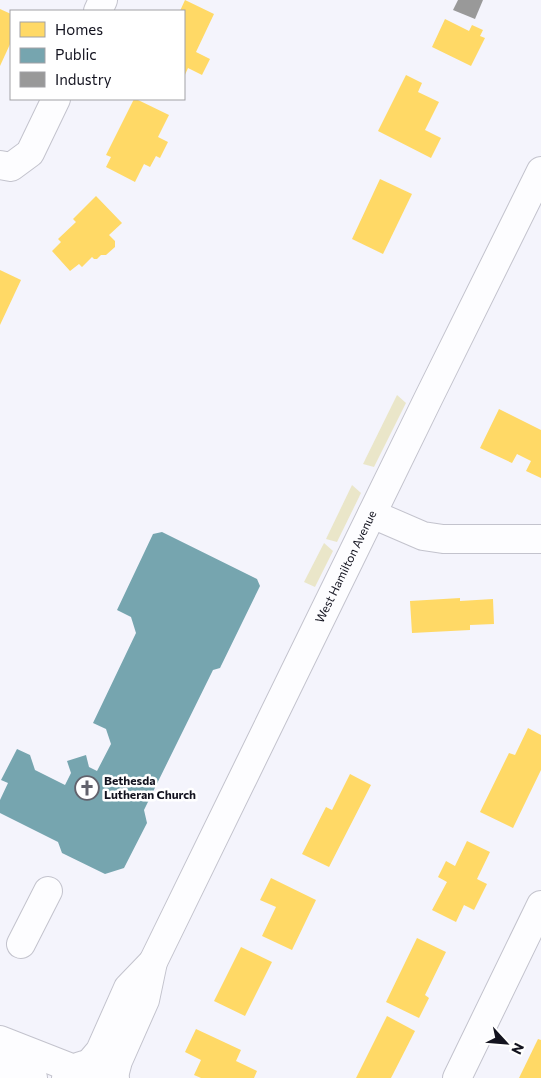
<svg xmlns="http://www.w3.org/2000/svg" width="541" height="1078" font-family="Commissioner,sans-serif">
<style>
.green{fill:#eae6c9}
.homes{fill:#ffd966}
.public{fill:#76a5af}
.industry{fill:#999}
.lines{fill:none;stroke-linecap:round;stroke-linejoin:round}
.minor-casing{stroke:#c3c3cd;stroke-width:30}
.major-casing{stroke:#c3c3cd;stroke-width:30}
.minor{stroke:#fdfdff;stroke-width:28}
.major{stroke:#fdfdff;stroke-width:28}
.labels{text-anchor:middle;stroke-width:5;stroke-linejoin:round;paint-order:stroke}
.street-label{font-size:12px;fill:#13131f;stroke:#fff}
.poi-label{font-size:12px;font-weight:bold;fill:#13131f;stroke:#fff;text-anchor:start}
</style>
<rect width="100%" height="100%" fill="#f4f4fc"/>
<g class="green">
<polygon points="397,395 406,403 374,467 363,464"/>
<polygon points="352,485 361,493 337,542 326,539"/>
<polygon points="324,543 333,551 315,587 304,582"/>
</g>
<g class="homes">
<polygon points="185,0 214,14 196,52 210,59 202,75 188,68 184,77 184,11 180,11"/>
<polygon points="0,9 11,14 11,42 0,66"/>
<polygon points="445,19 469,31 472,25 483,30 480,36 485,38 471,66 432,47"/>
<polygon points="406,75 422,83 418,92 439,102 425,130 441,138 431,158 378,131"/>
<polygon points="134,99 136,99 169,115 158,137 168,142 160,158 156,156 150,167 144,164 135,182 106,167 111,157 106,155"/>
<polygon points="380,179 412,194 383,254 352,239"/>
<polygon points="96,196 122,223 109,235 115,241 115,247 106,255 101,255 97,259 94,259 92,257 82,267 79,264 70,271 52,251 61,242 58,239 76,222 73,219"/>
<polygon points="0,270 21,280 0,325"/>
<polygon points="499,409 541,430 541,478 526,471 531,461 517,454 512,463 480,448"/>
<polygon points="460,598 460,601 493,599 494,624 470,625 470,630 412,633 410,601"/>
<polygon points="528,728 541,735 541,770 513,828 480,812 509,753 515,755"/>
<polygon points="350,774 371,785 329,867 302,854 326,807 332,810"/>
<polygon points="467,841 490,852 477,879 487,884 474,910 464,905 456,922 432,910 447,882 438,877 446,861 455,866"/>
<polygon points="271,878 316,900 292,950 262,936 276,907 260,900"/>
<polygon points="417,938 446,952 425,995 429,998 419,1018 386,1002"/>
<polygon points="241,947 272,962 245,1016 214,1001"/>
<polygon points="387,1016 415,1031 391,1078 356,1078"/>
<polygon points="196,1029 241,1050 236,1061 257,1071 254,1078 201,1078 194,1075 201,1060 185,1052"/>
<polygon points="538,1039 541,1040 541,1078 519,1078"/>
</g>
<polygon class="public" points="162,532 257,579 260,586 220,668 213,670 144,810 147,823 124,868 105,874 62,853 58,842 0,813 0,800 8,783 1,780 17,749 30,755 35,770 65,785 71,773 67,761 86,755 89,767 97,771 111,744 106,729 93,723 136,633 131,617 117,610 153,534"/>
<polygon class="industry" points="458,0 483,0 475,19 453,10"/>
<g class="lines">
<g class="minor-casing">
<g id="minor">
<polyline points="98,11 103,0"/>
<polyline points="0,165 11,167 30,153 56,99"/>
<polyline points="372,514 423,536 443,539 541,539"/>
<polyline points="21,944 48,891"/>
<polyline points="89,1064 100,1051 128,988 153,962"/>
<path id="s1" d="M114 1076 118 1061 145 1000 153 962 429 397 541 171"/>
<polyline points="457,1078 541,905"/>
</g>
</g>
<g class="major-casing">
<g id="major">
<polyline points="0,1040 74,1069"/>
<polyline points="0,1063 33,1078"/>
<path d="M66 1078C78 1059 102 1061 115 1078"/>
</g>
</g>
<use href="#minor" class="minor"/>
<use href="#major" class="major"/>
</g>
<defs>
<g id="church-ring" transform="scale(1.25)"><circle r="9.5" fill="#fff" stroke="#62626c" stroke-width="1.5"/><path d="M-1.2-6h2.4v3.5h3.3v2.4h-3.3V6h-2.4V-.1h-3.3v-2.4h3.3Z" fill="#62626c"/></g>
</defs>
<g fill-rule="evenodd">
<use href="#church-ring" x="87" y="788"/>
</g>
<g class="labels">
<g class="street-label">
<text dy="4" stroke="none"><textPath href="#s1" startOffset="561">West Hamilton Avenue</textPath></text>
</g>
<g class="poi-label">
<text x="104" y="785">Bethesda<tspan x="104" dy="14">Lutheran Church</tspan></text>
</g>
</g>
<rect x="10" y="10" width="175" height="90" fill="#ffffff" stroke="#a1a1a5"/>
<rect x="20" y="22" width="25" height="15" fill="#ffd966" stroke="#a1a1a5"/>
<text x="55" y="35" font-size="15" fill="#13131f">Homes</text>
<rect x="20" y="48" width="25" height="15" fill="#76a5af" stroke="#a1a1a5"/>
<text x="55" y="60" font-size="15" fill="#13131f">Public</text>
<rect x="20" y="72" width="25" height="15" fill="#999999" stroke="#a1a1a5"/>
<text x="55" y="85" font-size="15" fill="#13131f">Industry</text>
<g transform="translate(506 1043) rotate(116)" stroke="#ffffff" stroke-width="4" paint-order="stroke">
<path d="M0-4L9 19L0 12L-9 19Z" fill="#13131f"/>
<text y="-8" font-size="14" font-weight="bold" text-anchor="middle" fill="#13131f">N</text>
</g>
</svg>
